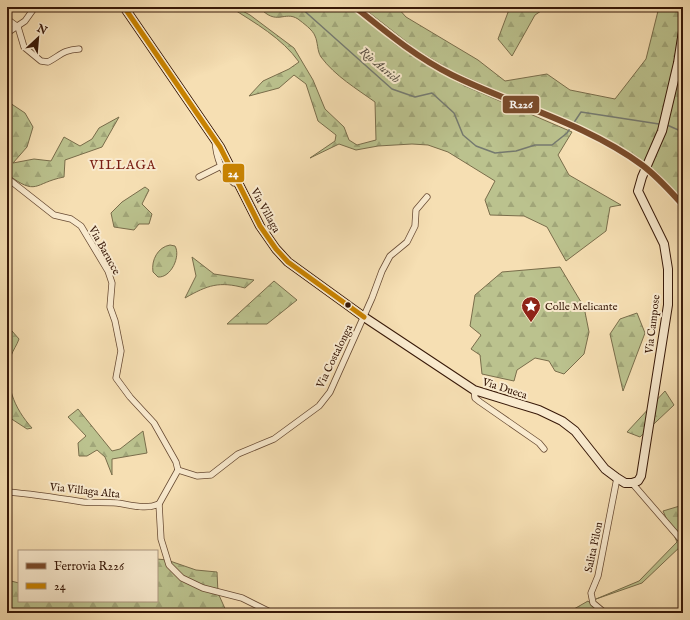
<svg xmlns="http://www.w3.org/2000/svg" width="690" height="620" font-family="'IM FELL English',serif">
<style>
.forest{fill:url(#forest-firs);stroke:#796d4b}
.lines{fill:none;stroke-linecap:round;stroke-linejoin:round}
.stream{stroke:#757a70;stroke-width:1.5}
.street-casing{stroke:#674a33;stroke-width:7}
.secondary-casing{stroke:#371808;stroke-width:10}
.street{stroke:#f9eace;stroke-width:5.5}
.secondary{stroke:#f9eace;stroke-width:8}
.bus-1-casing{stroke:#f9eace;stroke-width:8}
.bus-1{stroke:#c78202;stroke-width:5}
.rail-1-casing{stroke:#f9eace;stroke-width:9}
.rail-1{stroke:#7a4b2a;stroke-width:6}
.bus-dot{fill:#371808;stroke:#f9eace;stroke-width:1.5}
.labels{text-anchor:middle;stroke-width:4;stroke-linejoin:round;paint-order:stroke}
.street-label{font-size:11px;fill:#371808;stroke:#f9eace}
.poi-label{font-size:11px;fill:#371808;stroke:#f9eace;text-anchor:start}
.water-label{font-size:12px;font-style:italic;fill:#5b5145;stroke:#f9eace}
.quarter-label{font-size:13px;letter-spacing:1px;fill:#7a1f14;stroke:#f9eace}
.line-badge{stroke:#f9eace;stroke-width:1.5}
.badge-label{font-size:11px;text-anchor:middle;font-weight:bold;fill:#fff}
</style>
<defs>
<pattern id="forest-firs" width="22" height="20" patternUnits="userSpaceOnUse"><rect width="22" height="20" fill="#bbc28e"/><path d="M5 1l3.5 6h-7zM16 11l3.5 6h-7z" fill="#a1a679"/></pattern>
</defs>
<rect width="100%" height="100%" fill="#f6dfb3"/>
<filter id="stains"><feTurbulence type="fractalNoise" baseFrequency=".005" numOctaves="4"/><feColorMatrix values="0 0 0 0 .2 0 0 0 0 .09 0 0 0 0 .02 0 0 0 .5 -.17"/></filter>
<radialGradient id="worn" r=".72"><stop offset=".6" stop-color="#630" stop-opacity="0"/><stop offset="1" stop-color="#630" stop-opacity=".3"/></radialGradient>
<g class="forest">
<path d="M230 7H235L250 15 294 48 313 80 325 109 344 127 349 140 357 145 376 140 375 102C357 89 335 76 321 57 317 51 318 42 315 36 313 30 303 23 298 19 284 10 277 27 259 7H350L395 44 428 66 465 86 572 132 558 155 569 175 621 205 610 207 606 231 566 261 547 227 524 216 490 215 485 200 495 181 448 152 428 145 412 144 378 146 356 150 339 144 310 158 335 141 336 135 318 121 306 84 294 75 279 88 249 96 263 81 289 69 299 62C282 38 255 23 230 7Z"/>
<polygon points="362,7 397,7 406,17 478,60 505,81 547,74 570,90 615,99 646,59 659,7 683,7 683,199 658,173 636,156 609,140 452,71 417,50"/>
<polygon points="510,7 547,7 535,15 512,56 498,39"/>
<path d="M7 101 25 113 33 127 27 147 13 163 34 159 51 161 64 137 80 146 92 139 99 128 119 117 102 147 65 160 64 177C33 183 38 197 7 174V137L11 130 7 127Z"/>
<polygon points="145,187 149,190 142,204 152,214 149,224 139,224 134,230 114,227 111,213 122,202"/>
<path d="M170 245 175 246C181 256 171 278 158 277L153 272C151 260 158 247 170 245Z"/>
<path d="M192 257 214 274 254 280 245 288C219 281 208 285 185 298L196 276Z"/>
<polygon points="560,267 584,307 589,332 584,354 564,374 555,371 549,361 535,358 517,370 514,381 482,374 480,355 471,349 481,335 470,326 475,295 502,272"/>
<polygon points="274,281 297,300 267,324 227,324"/>
<polygon points="637,313 645,333 623,391 610,334 620,319"/>
<path d="M7 328 12 331 19 339C17 345 13 350 11 356 4 384 14 408 32 428L27 429 7 416Z"/>
<polygon points="665,391 674,405 640,437 627,432"/>
<polygon points="78,409 112,451 120,449 143,431 147,453 112,459 112,475 105,457 97,450 87,456 79,456 78,443 86,436 68,417"/>
<polygon points="683,505 683,544 642,583 596,599 639,581 677,542 663,511"/>
<polygon points="157,559 167,560 196,570 217,572 218,593 227,613 7,613 7,580 19,583 19,601 157,601"/>
<polygon points="588,601 601,613 567,613"/>
</g>
<g class="lines">
<g class="stream">
<polyline points="300,7 392,89 415,97 432,93 454,113 463,135 476,146 495,153 516,151 535,145 552,145 567,133 581,112 659,124"/>
<polyline points="667,125 683,132"/>
</g>
<g class="street-casing">
<g id="street">
<path d="M7 19 18 27 24 47 41 61 48 62C61 55 63 50 79 49"/>
<polyline points="7,33 25,21 35,7"/>
<path d="M215 140C216 157 221 172 234 183L239 182"/>
<polyline points="199,177 221,166"/>
<polyline points="7,178 54,215 71,219 81,226 108,271 112,283 110,307 115,321 121,351 116,378 130,397 154,423 176,462 178,470"/>
<polyline points="474,390 475,398 480,402 539,443 544,449"/>
<polyline points="178,470 197,476 211,475 238,454 274,439 319,406 330,392 372,298 382,271 390,256 407,242 415,226 416,210 427,197"/>
<polyline points="178,470 159,504 161,539 169,565 182,578 203,588 242,598 272,613"/>
<polyline points="632,483 683,542"/>
<path d="M7 492C33 494 58 498 83 502 94 503 106 502 117 503 131 505 146 510 159 504"/>
<polyline points="605,613 593,603 591,593 598,576 617,478"/>
</g>
</g>
<g class="secondary-casing">
<polyline id="secondary" points="124,7 220,147 260,226 276,249 288,262 364,317 474,390 539,410 562,421 575,431 605,469 617,478 625,483 632,483 638,481 641,476 668,305 668,269 664,244 638,191 642,177 662,131 678,63 683,31"/>
</g>
<use href="#street" class="street"/>
<use href="#secondary" class="secondary"/>
<g class="bus-1-casing">
<polyline id="bus-1" points="124,7 220,147 260,226 276,249 288,262 364,317"/>
</g>
<use href="#bus-1" class="bus-1"/>
<g class="rail-1-casing">
<path id="rail-1" d="M355 7C386 32 416 57 452 75 515 106 585 123 642 165 657 176 670 191 683 205"/>
</g>
<use href="#rail-1" class="rail-1"/>
</g>
<defs>
<g id="sight-pin" transform="scale(1)"><path d="M0 17L-7.5 6A9.5 9.5 0 1 1 7.5 6Z" fill="#8f2418" stroke="#f9eace"/><path d="M0-6L1.8-2.2L6-1.7L2.9 1.2L3.7 5.4L0 3.3L-3.7 5.4L-2.9 1.2L-6-1.7L-1.8-2.2Z" fill="#fff"/></g>
</defs>
<g fill-rule="evenodd">
<use href="#sight-pin" x="531" y="306"/>
</g>
<circle class="bus-dot" cx="348" cy="305" r="3.5"/>
<g class="labels">
<g class="street-label">
<text transform="translate(266 210) rotate(61)" y="4">Via Villaga</text>
<text transform="translate(105 250) rotate(61)" y="4">Via Barucce</text>
<text transform="translate(652 324) rotate(-83)" y="4">Via Campose</text>
<text transform="translate(334 356) rotate(-64)" y="4">Via Costalonga</text>
<text transform="translate(505 388) rotate(18)" y="4">Via Dueca</text>
<text transform="translate(85 490) rotate(6)" y="4">Via Villaga Alta</text>
<text transform="translate(593 547) rotate(-78)" y="4">Salita Pilon</text>
</g>
<g class="poi-label">
<text x="545" y="310">Colle Melicante</text>
</g>
<g class="water-label">
<text transform="translate(380 65) rotate(40)" y="4">Rio Aurich</text>
</g>
<g class="quarter-label">
<text x="123" y="169">VILLAGA</text>
</g>
</g>
<g class="line-badge">
<rect x="502" y="95" width="38" height="19" rx="4" fill="#7a4b2a"/>
<rect x="222" y="163" width="23" height="20" rx="4" fill="#c78202"/>
</g>
<g class="badge-label">
<text x="521" y="108">R226</text>
<text x="233" y="177">24</text>
</g>
<rect width="690" height="620" fill="none" stroke="#f6dfb3" stroke-width="24"/>
<rect x="8" y="8" width="674" height="604" fill="none" stroke="#371808" stroke-width="2"/>
<rect x="12" y="12" width="666" height="596" fill="none" stroke="#371808"/>
<rect x="18" y="550" width="140" height="52" fill="#f9eace" stroke="#ab967f"/>
<rect x="26" y="563" width="20" height="6" fill="#7a4b2a" stroke="#ab967f"/>
<text x="54" y="570" font-size="12" fill="#371808">Ferrovia R226</text>
<rect x="26" y="583" width="20" height="6" fill="#c78202" stroke="#ab967f"/>
<text x="54" y="590" font-size="12" fill="#371808">24</text>
<g transform="translate(38 38) rotate(26)" stroke="#f9eace" stroke-width="3" paint-order="stroke">
<path d="M0-3L7 15L0 10L-7 15Z" fill="#371808"/>
<text y="-6" font-size="11" font-weight="bold" text-anchor="middle" fill="#371808">N</text>
</g>
<rect width="100%" height="100%" filter="url(#stains)"/>
<rect width="100%" height="100%" fill="url(#worn)"/>
</svg>
